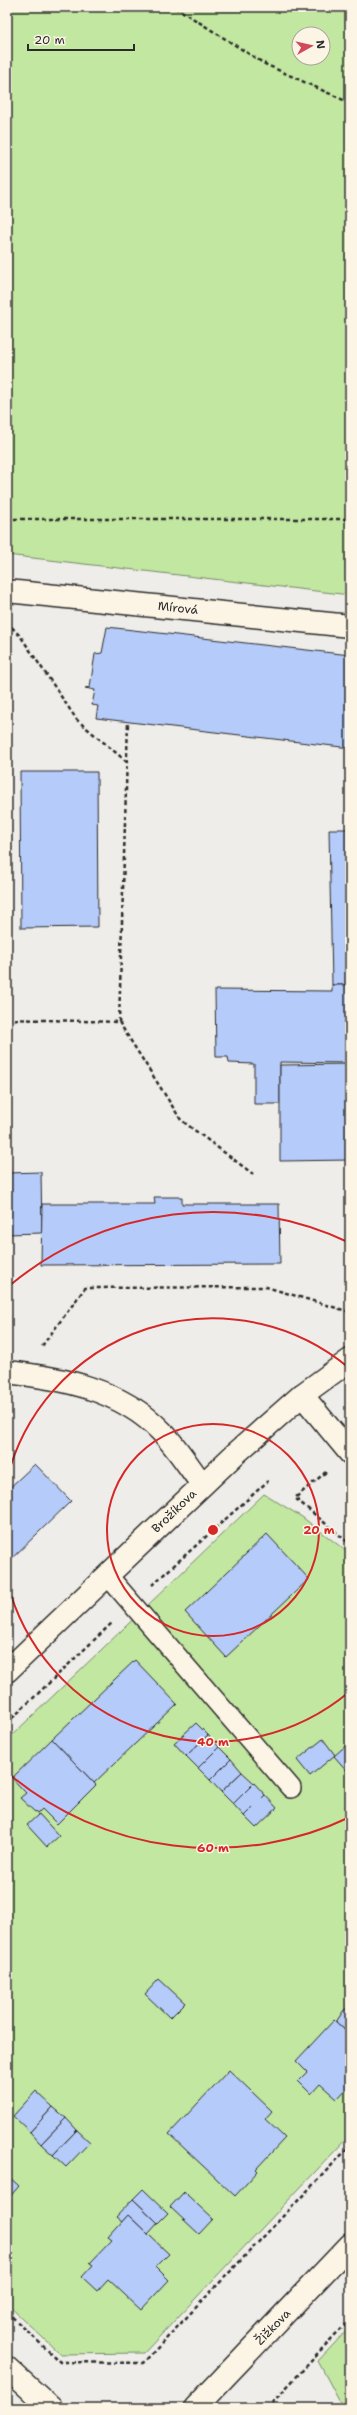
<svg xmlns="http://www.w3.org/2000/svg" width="357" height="2415" font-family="'Shantell Sans',sans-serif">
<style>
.green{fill:#c2e7a1;stroke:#768966;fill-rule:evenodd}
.building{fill:#b5cbfa;stroke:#2b2b2b}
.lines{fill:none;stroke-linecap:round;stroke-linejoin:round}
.lane-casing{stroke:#2b2b2b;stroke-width:22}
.street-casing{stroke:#2b2b2b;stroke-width:25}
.path{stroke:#2b2b2b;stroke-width:2.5;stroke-dasharray:4 3;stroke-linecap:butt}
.lane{stroke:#fcf5e5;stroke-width:19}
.street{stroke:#fcf5e5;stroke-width:22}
.ring{fill:none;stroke:#d62828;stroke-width:2}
.labels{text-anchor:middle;stroke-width:3;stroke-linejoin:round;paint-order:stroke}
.street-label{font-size:12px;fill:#2b2b2b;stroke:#fcf5e5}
.centre{fill:#d62828;stroke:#fcf5e5;stroke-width:2}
.ring-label{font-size:12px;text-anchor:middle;font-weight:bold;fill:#d62828;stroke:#fcf5e5;stroke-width:3;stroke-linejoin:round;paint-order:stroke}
</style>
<rect width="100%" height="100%" fill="#eeede9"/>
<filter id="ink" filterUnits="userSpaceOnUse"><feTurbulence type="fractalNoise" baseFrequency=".025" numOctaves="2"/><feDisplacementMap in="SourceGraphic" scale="8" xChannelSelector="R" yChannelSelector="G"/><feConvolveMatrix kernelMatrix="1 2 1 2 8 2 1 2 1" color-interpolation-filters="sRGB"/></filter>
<g filter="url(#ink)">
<g class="green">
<path d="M7 7H350V595L7 555ZM299 34H323V58H299Z"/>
<polygon points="264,1494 302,1517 350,1554 350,2135 144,2353 60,2354 7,2304 7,1740"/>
<polygon points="350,2327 350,2408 343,2408 318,2361"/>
</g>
<g class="building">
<polygon points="107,627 350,655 350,748 96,718 98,706 92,705 95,690 85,688 90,687 95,654 102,653"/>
<polygon points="20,772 97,772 98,927 21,928"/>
<polygon points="329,829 350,829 350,985 332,985"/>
<polygon points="332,985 350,985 350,1063 280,1062 280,1104 254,1104 254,1064 229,1063 228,1057 216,1057 215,990 332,991"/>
<polygon points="350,1064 350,1160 280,1161 280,1065"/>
<polygon points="41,1172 42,1233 7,1234 7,1173"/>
<polygon points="154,1197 182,1197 182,1204 279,1204 280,1264 41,1265 42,1204 155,1204"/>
<polygon points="35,1464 71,1501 7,1563 7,1490"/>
<polygon points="267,1534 309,1579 226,1657 185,1612"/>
<polygon points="135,1660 177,1704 94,1783 52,1739"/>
<polygon points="196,1723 208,1735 186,1756 174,1743"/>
<polygon points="208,1735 219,1747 198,1768 186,1756"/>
<polygon points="52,1739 96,1785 57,1824 42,1809 37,1814 20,1798 26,1793 12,1778"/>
<polygon points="323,1739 335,1755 310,1776 297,1760"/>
<polygon points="350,1742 350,1770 348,1772 334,1756"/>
<polygon points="219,1747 231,1759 210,1780 198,1768"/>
<polygon points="231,1759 242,1772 221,1792 210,1780"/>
<polygon points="242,1772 254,1783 233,1804 221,1792"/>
<polygon points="254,1783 265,1795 244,1816 233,1804"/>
<polygon points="265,1795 277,1808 256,1828 244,1816"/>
<polygon points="39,1814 59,1836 47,1847 27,1825"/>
<polygon points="350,1931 350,1943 344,1938"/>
<polygon points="159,1979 185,2003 170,2018 145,1994"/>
<polygon points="350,2006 350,2035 336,2022 344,2010"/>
<polygon points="334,2020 350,2035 350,2085 337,2099 320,2084 311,2094 298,2081 307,2072 296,2061"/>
<polygon points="229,2070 272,2111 265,2119 285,2138 256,2169 258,2171 235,2196 169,2134"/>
<polygon points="36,2091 53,2107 30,2132 13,2116"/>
<polygon points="53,2107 66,2118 41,2144 30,2132"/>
<polygon points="66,2118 77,2130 53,2155 41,2144"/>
<polygon points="77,2130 90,2142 66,2167 53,2155"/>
<polygon points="7,2175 19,2186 8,2199 7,2198"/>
<polygon points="143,2189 168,2213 158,2223 133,2199"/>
<polygon points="184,2192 213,2219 199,2234 170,2207"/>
<polygon points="133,2199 158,2223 148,2234 128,2215 122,2222 116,2217"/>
<polygon points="128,2215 169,2254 156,2267 169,2280 141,2310 108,2279 97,2291 82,2277 93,2265 90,2263 112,2240 108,2237"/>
</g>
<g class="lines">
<g class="lane-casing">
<polyline id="lane" points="108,1576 291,1788"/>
</g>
<g class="street-casing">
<g id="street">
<polyline points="7,591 350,626"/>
<path d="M7 1372C62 1378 120 1389 161 1431 176 1446 189 1467 202 1484"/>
<polyline points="302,1395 350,1453"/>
<polyline points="7,1671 234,1455 302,1395 350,1360"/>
<polyline points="7,2368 51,2408"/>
<polyline points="195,2408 350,2245"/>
</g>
</g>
<g class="path">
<polyline points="175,7 265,64 350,103"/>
<polyline points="7,519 350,519"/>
<polyline points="7,622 21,637 77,720 127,762"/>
<polyline points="7,1019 119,1022 181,1120 253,1174"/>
<polyline points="119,1022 128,722"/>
<polyline points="42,1346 85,1288 266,1287 350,1312"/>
<polyline points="326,1472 295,1498 350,1544"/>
<polyline points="152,1585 268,1481"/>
<polyline points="7,1723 112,1623"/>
<polyline points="7,2312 60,2362 143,2363 350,2146"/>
<polyline points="267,2408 350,2320"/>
</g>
<use href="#lane" class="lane"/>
<use href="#street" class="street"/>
</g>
</g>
<g class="ring">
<circle cx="213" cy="1530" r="106"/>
<path d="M349 1692A212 212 0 0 1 7 1581M7 1479A212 212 0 0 1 349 1368"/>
<path d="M350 1817A318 318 0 0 1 9 1774M9 1286A318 318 0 0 1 350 1243"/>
</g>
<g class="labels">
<g class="street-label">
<text transform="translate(178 608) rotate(6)" y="4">Mírová</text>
<text transform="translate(174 1511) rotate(-44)" y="4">Brožíkova</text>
<text transform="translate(273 2327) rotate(-46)" y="4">Žižkova</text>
</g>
</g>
<circle cx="213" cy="1530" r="6" class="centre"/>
<g class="ring-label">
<text x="319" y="1534">20 m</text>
<text x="213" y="1746">40 m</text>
<text x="213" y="1852">60 m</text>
</g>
<rect width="357" height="2415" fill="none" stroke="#fcf5e5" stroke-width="24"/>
<rect x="12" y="12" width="333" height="2391" fill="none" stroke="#2b2b2b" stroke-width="1.5" filter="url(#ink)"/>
<g transform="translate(311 46) rotate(82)"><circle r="19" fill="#fcf5e5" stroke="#a8a49b"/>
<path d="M0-3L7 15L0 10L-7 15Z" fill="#d1495b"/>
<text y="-6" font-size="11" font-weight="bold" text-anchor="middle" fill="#2b2b2b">N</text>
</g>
<path d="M28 44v6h106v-6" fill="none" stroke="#2b2b2b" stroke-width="2"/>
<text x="34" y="44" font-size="12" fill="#2b2b2b" stroke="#fcf5e5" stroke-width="3" paint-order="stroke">20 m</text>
</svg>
